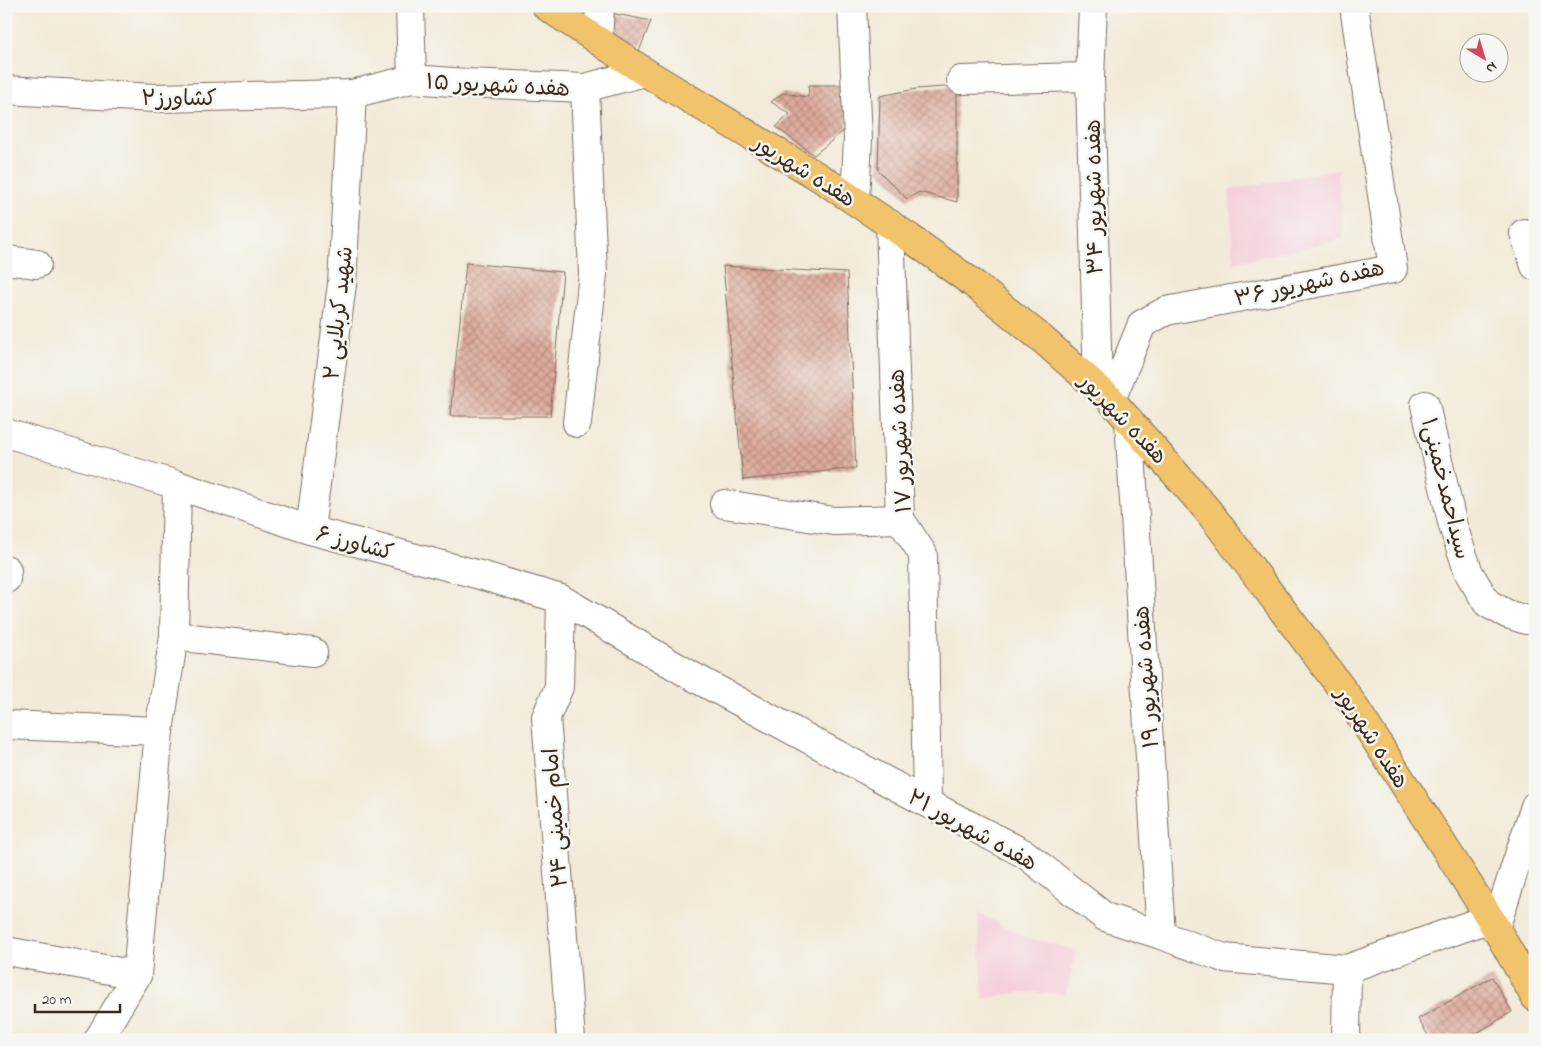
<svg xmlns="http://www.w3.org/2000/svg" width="1541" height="1046" font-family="'Indie Flower','Playpen Sans Arabic',sans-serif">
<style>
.built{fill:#f5cfda}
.building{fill:url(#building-cross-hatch)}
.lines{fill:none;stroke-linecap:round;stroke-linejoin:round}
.minor-casing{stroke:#7b6d5f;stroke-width:30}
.major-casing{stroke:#7b6d5f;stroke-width:30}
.minor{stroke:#fff;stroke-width:28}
.major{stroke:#f1c36a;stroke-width:28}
.labels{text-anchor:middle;stroke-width:5;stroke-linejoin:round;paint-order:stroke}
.street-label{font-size:22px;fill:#3b2a1e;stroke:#f6f6f2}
</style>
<defs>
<pattern id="building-cross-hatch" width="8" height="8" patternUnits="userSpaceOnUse" patternTransform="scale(1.25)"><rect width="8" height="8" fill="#deab9d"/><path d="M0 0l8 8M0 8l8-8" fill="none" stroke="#b58b7f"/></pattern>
</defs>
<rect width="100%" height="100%" fill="#f6f6f2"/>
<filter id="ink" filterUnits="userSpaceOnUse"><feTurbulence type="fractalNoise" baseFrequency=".02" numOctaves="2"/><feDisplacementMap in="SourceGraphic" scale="10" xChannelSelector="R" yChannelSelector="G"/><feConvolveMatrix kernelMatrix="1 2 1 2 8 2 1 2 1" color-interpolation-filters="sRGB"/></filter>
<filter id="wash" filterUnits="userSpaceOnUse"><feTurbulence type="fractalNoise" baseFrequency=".0096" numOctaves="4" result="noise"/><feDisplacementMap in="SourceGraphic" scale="20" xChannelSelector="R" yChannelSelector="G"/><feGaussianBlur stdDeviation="1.12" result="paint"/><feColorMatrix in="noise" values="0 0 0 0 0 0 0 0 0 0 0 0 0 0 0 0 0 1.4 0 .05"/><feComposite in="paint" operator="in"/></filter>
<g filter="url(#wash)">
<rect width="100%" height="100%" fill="#f2ead8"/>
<g class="built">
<polygon points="1338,169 1343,239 1234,263 1229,190"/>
<polygon points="978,913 1025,937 1077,950 1066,994 1022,992 983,999"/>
</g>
<g id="blocks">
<g class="building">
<polygon points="611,13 651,21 638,54 606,36"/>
<polygon points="809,85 847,85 847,128 814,155 776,127 790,114 771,102 783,93 808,97"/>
<polygon points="957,86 957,202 919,192 907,199 878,170 880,96 916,89"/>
<polygon points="466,263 563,272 550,416 450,416"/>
<polygon points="723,266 847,273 856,468 743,480"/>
<polygon points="1492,977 1512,1012 1465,1040 1431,1040 1418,1019"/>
</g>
</g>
</g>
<g filter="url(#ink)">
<use href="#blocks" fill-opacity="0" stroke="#7b6d5f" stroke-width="1"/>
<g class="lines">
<g class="minor-casing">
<g id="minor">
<polyline points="410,6 412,79"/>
<polyline points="852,6 858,139 855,201"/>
<polyline points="1093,6 1090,77 1098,388"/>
<polyline points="598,41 600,6"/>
<polyline points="961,80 1090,77"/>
<polyline points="6,90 155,98 352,94 412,79 466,83 585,88 645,72"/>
<polyline points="890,224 900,519 923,554 927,803"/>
<polyline points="1524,233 1535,266"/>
<polyline points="6,260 37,264"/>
<polyline points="1111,400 1142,324 1166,311 1393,269 1354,6"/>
<polyline points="1425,405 1453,526 1469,573 1487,603 1507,614 1526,620 1535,619"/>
<polyline points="1129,420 1161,935"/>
<polyline points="577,423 593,274 585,88"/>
<polyline points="6,433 177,485 310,530 480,575 561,599 692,676 927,803 1025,854 1105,917 1161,935 1224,958 1347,969 1490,918"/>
<polyline points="724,504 834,521 900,519"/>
<polyline points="310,530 342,284 352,94"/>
<polyline points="6,579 7,570"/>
<polyline points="561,599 559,687 546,717 571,1040"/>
<polyline points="174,636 313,652"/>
<polyline points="6,725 159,731"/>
<polyline points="1495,929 1535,806"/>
<polyline points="6,951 137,975"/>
<polyline points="98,1040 137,975 159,731 174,636 177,485"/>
<polyline points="1346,1040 1347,969"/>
</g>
</g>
<g class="major-casing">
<polyline id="major" points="546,6 645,72 822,179 910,238 974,284 1042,339 1111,400 1209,512 1348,697 1490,918 1535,997"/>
</g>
<use href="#minor" class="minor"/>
<use href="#major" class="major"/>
</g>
</g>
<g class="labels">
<g class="street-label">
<text transform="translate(498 84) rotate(3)" y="8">هفده شهریور ۱۵</text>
<text x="179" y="105">کشاورز۲</text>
<text transform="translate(805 170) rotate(32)" y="8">هفده شهریور</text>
<text transform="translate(1093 197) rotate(-91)" y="8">هفده شهریور ۳۴</text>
<text transform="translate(1309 282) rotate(-12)" y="8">هفده شهریور ۳۶</text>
<text transform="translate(337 313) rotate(-84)" y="8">شهید کربلایی ۲</text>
<text transform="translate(1124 418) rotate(46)" y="8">هفده شهریور</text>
<text transform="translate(899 441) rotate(-93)" y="8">هفده شهریور ۱۷</text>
<text transform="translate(1447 488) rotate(76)" y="8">سیداحمدخمینی۱</text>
<text transform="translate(355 542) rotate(15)" y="8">کشاورز ۶</text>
<text transform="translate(1145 677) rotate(-94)" y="8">هفده شهریور ۱۹</text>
<text transform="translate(1373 737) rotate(57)" y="8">هفده شهریور</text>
<text transform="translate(554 818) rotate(-94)" y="8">امام خمینی ۲۴</text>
<text transform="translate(973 829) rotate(29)" y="8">هفده شهریور ۲۱</text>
</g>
</g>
<rect width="1541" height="1046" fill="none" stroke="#f6f6f2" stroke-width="25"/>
<g transform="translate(1484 58) rotate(142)"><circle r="24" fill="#f6f6f2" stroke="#aba49d"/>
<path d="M0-4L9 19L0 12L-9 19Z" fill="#d1495b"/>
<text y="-8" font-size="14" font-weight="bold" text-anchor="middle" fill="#3b2a1e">N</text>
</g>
<path d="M35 1004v8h85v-8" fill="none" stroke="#3b2a1e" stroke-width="2.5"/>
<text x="42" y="1004" font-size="15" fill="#3b2a1e" stroke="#f6f6f2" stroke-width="4" paint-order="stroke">20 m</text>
</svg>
